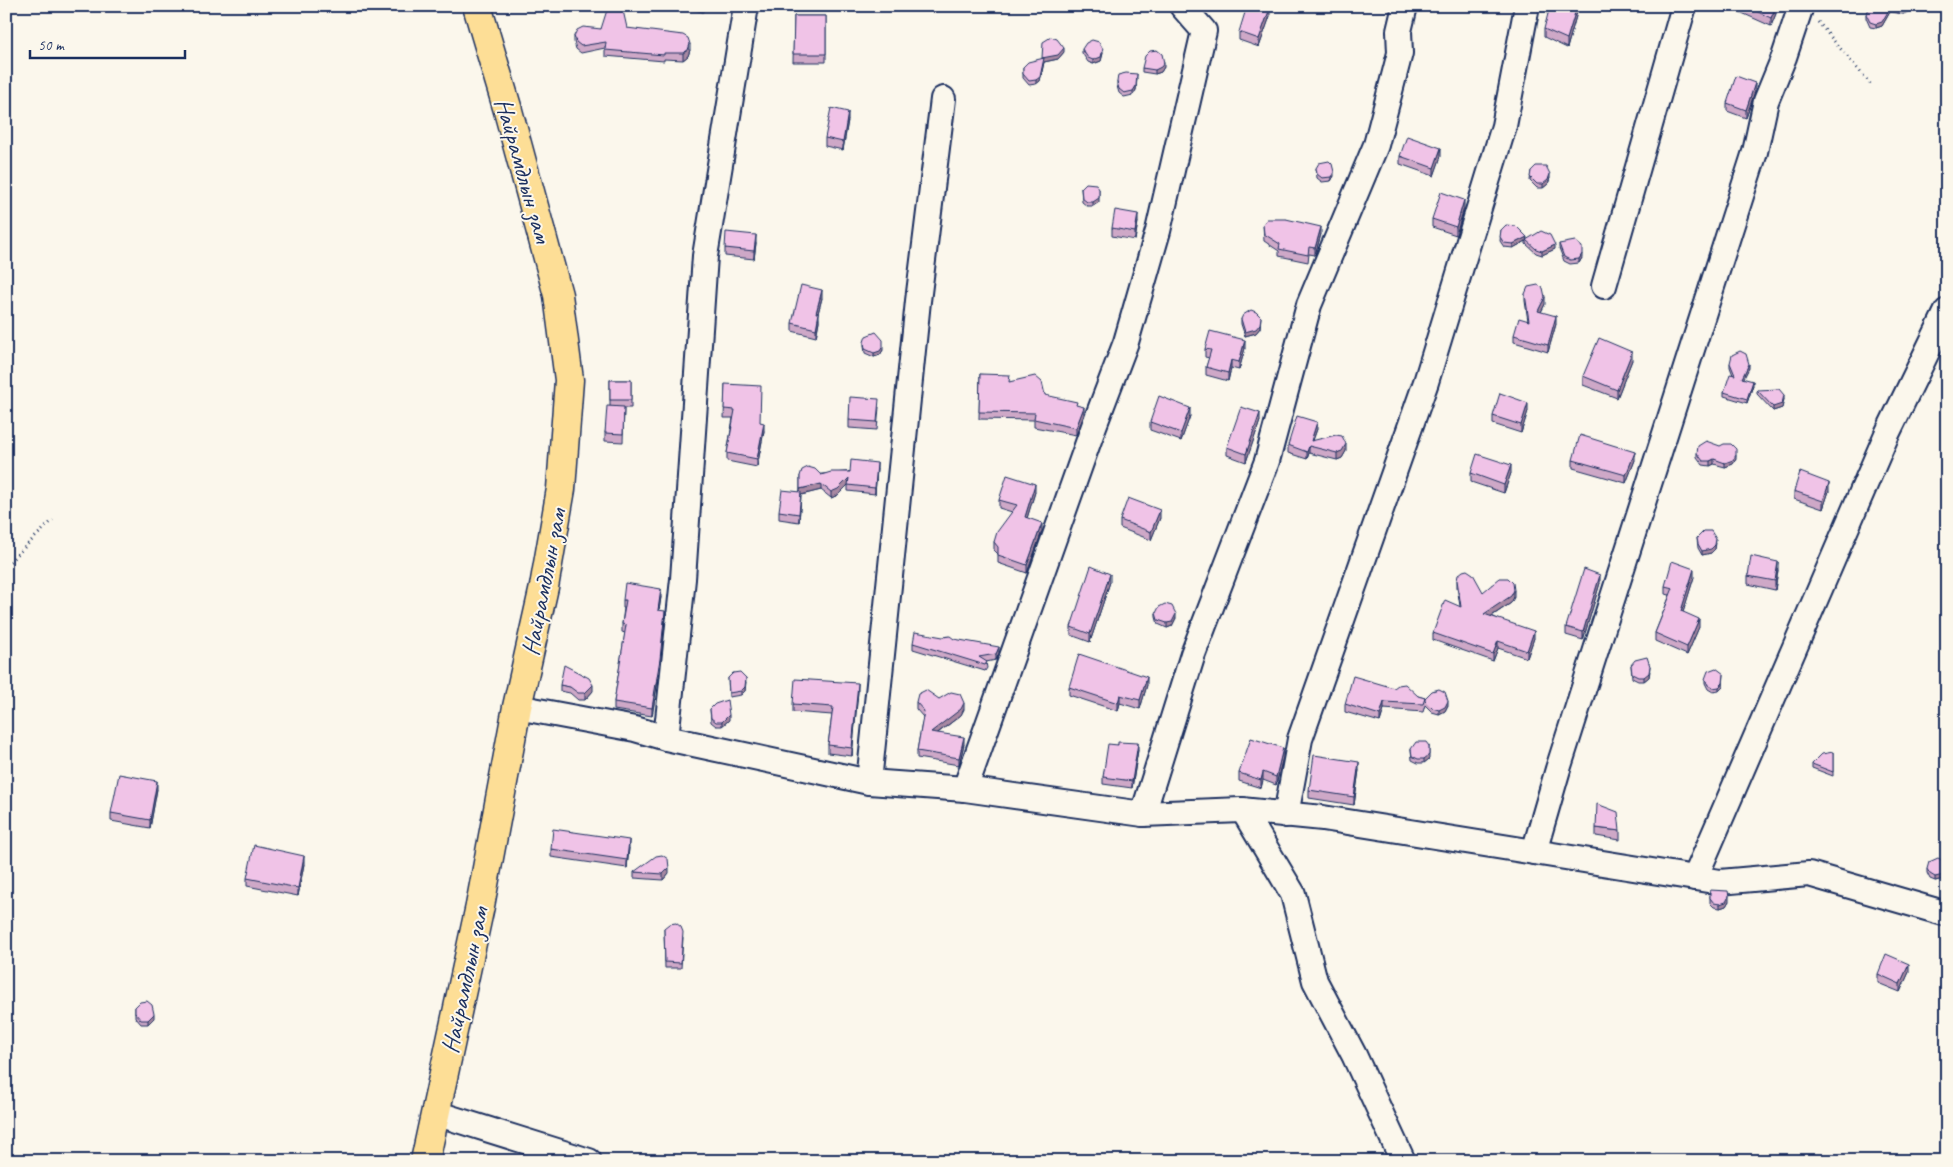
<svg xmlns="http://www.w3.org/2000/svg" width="1953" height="1167" font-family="Caveat,sans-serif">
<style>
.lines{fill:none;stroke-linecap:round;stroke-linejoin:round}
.minor-casing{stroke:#1b2f5e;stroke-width:28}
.major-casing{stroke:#1b2f5e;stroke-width:31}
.path{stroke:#1b2f5e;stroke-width:3;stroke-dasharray:1 4;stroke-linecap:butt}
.minor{stroke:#fbf7ec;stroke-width:24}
.major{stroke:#fdde96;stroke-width:28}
.wall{fill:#cea8c7;stroke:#1b2f5e}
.shaded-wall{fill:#a888a2;stroke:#1b2f5e}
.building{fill:#f0c3e7;stroke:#1b2f5e}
.labels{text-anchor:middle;stroke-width:4;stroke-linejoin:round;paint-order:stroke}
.street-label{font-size:25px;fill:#1b2f5e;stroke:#fbf7ec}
</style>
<rect width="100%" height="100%" fill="#fbf7ec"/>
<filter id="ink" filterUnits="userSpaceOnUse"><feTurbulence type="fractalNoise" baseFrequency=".02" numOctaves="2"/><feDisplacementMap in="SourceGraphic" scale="10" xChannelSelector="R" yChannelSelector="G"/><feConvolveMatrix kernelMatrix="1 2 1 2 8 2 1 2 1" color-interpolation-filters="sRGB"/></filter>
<g filter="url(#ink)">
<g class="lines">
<g class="minor-casing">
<g id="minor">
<polyline points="1604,286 1684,6"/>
<polyline points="517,707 635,729 666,738 869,782 965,789 1143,814 1241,810 1323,818 1720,882 1809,874 1947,914"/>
<polyline points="666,738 683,579 705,256 746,6"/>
<polyline points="869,782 918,301 943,99"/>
<polyline points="965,789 1094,426 1126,342 1158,231 1204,31 1182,6"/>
<polyline points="1243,810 1293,894 1315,981 1354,1055 1403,1161"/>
<polyline points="1143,814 1193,654 1267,461 1309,305 1376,145 1400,53 1399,31 1405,6"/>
<polyline points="1286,815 1300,739 1426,382 1504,126 1527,6"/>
<polyline points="1534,852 1558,769 1755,152 1766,101 1784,57 1801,6"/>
<polyline points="1695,878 1887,434 1947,311"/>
<polyline points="435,1113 589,1161"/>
</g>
</g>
<g class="major-casing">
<polyline id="major" points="425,1161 480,906 517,707 544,587 561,489 569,380 558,295 507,107 477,6"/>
</g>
<g class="path">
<polyline points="1818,22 1872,86"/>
<polyline points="6,565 53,520"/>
</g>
<use href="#minor" class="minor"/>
<use href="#major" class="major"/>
</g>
<g class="wall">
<polygon points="675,6 704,6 703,12"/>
<polygon points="1127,6 1138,6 1137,9"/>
<polygon points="1578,6 1578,9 1567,48 1544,37 1544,29"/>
<polygon points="1733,6 1779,6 1771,26 1733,9"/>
<polygon points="1871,6 1912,6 1912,7 1908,12 1903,14 1890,12 1882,26 1876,28 1870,27 1866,18 1866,14"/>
<polygon points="794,16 826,16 826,62 793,62"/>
<polygon points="1270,16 1259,47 1239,40 1239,32"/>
<polygon points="627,28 690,50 688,56 683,60 664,59 664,61 605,56 605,48 581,53 576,49 574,42 574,36 601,29"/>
<polygon points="1082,49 1103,53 1101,61 1093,64 1088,62 1082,53"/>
<polygon points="1064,52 1058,59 1044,62 1040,81 1036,84 1029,85 1023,78 1023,67 1042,59"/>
<polygon points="1164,67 1161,72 1155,74 1142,72 1142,68"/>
<polygon points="1137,78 1136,90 1133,95 1124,97 1119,93 1117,86 1117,82"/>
<polygon points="1755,91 1746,118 1727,111 1727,103"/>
<polygon points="848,120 843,150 825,146 825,138"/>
<polygon points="1400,156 1441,156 1434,176 1400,164"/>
<polygon points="1316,168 1334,176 1331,181 1322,182 1317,178"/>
<polygon points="1531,171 1550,178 1548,184 1543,188 1537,188 1530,181"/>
<polygon points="1081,188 1099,202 1093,206 1087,206 1082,202"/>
<polygon points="1464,208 1456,235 1432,227 1432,219"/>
<polygon points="1138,222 1135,240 1112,236 1112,228"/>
<polygon points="1263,224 1321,234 1315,255 1309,254 1308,262 1279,256 1279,251 1264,241"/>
<polygon points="1501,230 1527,239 1555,249 1542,255 1536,253 1526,244 1526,241 1513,248 1504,247 1500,241"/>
<polygon points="756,243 754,259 725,256 725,248"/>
<polygon points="1559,244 1582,258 1579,263 1570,264 1564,261 1559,248"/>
<polygon points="1525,294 1545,304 1541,312 1556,324 1548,352 1514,342 1514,335 1528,321 1525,301"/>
<polygon points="822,298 818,313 819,321 816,337 792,331 792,323"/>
<polygon points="1261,317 1260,328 1256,333 1245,336 1241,324 1241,319"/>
<polygon points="864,342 883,350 880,355 874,357 865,353 864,346"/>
<polygon points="1245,348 1239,370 1231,368 1228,381 1206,375 1206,367 1209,358 1205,357 1205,349"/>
<polygon points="1632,360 1617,398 1583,385 1583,376"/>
<polygon points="1730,363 1749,368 1743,378 1753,385 1747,403 1724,396 1724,392 1733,375 1730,367"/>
<polygon points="980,374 1009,382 1045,395 1077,406 1084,415 1076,435 1034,427 1034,420 979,419"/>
<polygon points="610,380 631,380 631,408 624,408 623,442 605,441 605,433 610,406"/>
<polygon points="725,384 760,422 764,431 757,467 727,461 727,453 733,418 724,418"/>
<polygon points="1757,390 1784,399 1782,408 1773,411 1757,394"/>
<polygon points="879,407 877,430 849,428 849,420"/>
<polygon points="1528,411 1521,433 1493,424 1493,416"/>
<polygon points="1190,416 1181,441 1150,430 1150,422"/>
<polygon points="1260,421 1246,462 1227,455 1227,447"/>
<polygon points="1317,429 1313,440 1346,451 1342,458 1337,460 1309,453 1307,459 1288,453 1288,445"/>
<polygon points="1697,453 1736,459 1733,464 1725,467 1714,464 1710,466 1703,465 1697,457"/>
<polygon points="1573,460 1635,460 1626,483 1573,468"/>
<polygon points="877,469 875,494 848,491 848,485 838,495 831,498 821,490 801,495 799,522 779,519 779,511 800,492 800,476"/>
<polygon points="1471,473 1511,473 1504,493 1471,482"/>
<polygon points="1794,491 1829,491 1823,509 1794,499"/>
<polygon points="1035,492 1027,518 1042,531 1027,573 998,563 998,554 994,550 994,542 1012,512 999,508 999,500"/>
<polygon points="1160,518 1151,540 1120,528 1120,520"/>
<polygon points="1697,538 1716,543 1715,549 1711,553 1702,555 1698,548"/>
<polygon points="1778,570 1775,590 1748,584 1748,576"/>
<polygon points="1694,577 1683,612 1699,627 1687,655 1655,641 1655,633 1670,595 1665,594 1665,586"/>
<polygon points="1457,580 1483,592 1514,597 1511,603 1492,616 1534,638 1527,658 1498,648 1493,661 1433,640 1433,633 1460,606 1457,587"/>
<polygon points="1110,582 1090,642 1071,635 1071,627"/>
<polygon points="1600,583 1583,640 1566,635 1566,627"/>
<polygon points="661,597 659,610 665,619 660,667 652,716 614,710 614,702 625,633 622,632 622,624 624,608 623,608 623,600"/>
<polygon points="1156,613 1176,618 1172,626 1167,628 1158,624 1156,617"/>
<polygon points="954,639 999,653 996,660 986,662 987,668 985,671 913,649 913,643"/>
<polygon points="1631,665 1650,671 1649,677 1644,681 1638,681 1632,678"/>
<polygon points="1724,674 1723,687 1719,691 1713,692 1708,689 1705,683 1705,679"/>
<polygon points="728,678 746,682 745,691 741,695 729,697"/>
<polygon points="560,685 593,691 585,700 578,700 570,693 560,691"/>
<polygon points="1147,685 1140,709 1120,703 1118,711 1069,695 1069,687"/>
<polygon points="858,691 852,756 828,753 828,745 832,715 793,712 793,704"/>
<polygon points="1418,696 1448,705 1445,711 1439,714 1432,712 1425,705 1423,712 1384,709 1380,722 1345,712 1345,704"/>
<polygon points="939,699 964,709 961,715 938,733 964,744 959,765 917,758 917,751 923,717 916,709 916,702"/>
<polygon points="710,709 729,720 722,726 716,726 711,722"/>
<polygon points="1118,744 1138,750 1132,788 1103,784 1103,777"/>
<polygon points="1411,749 1429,759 1424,763 1418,763 1412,760"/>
<polygon points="1833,752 1833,776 1812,768 1812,764"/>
<polygon points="1283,757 1276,785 1263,780 1261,788 1239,781 1239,773"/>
<polygon points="1359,770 1354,805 1309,798 1309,790"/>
<polygon points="157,789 150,828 111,821 111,813"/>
<polygon points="1596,828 1620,831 1620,840 1596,836"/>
<polygon points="629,848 627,868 551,857 551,849"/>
<polygon points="304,864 298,896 247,886 247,878"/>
<polygon points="1927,869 1947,871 1944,879 1935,881 1930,879 1927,873"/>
<polygon points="634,872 669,873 663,880 634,878"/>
<polygon points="1710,890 1729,901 1726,906 1720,908 1714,907 1710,903"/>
<polygon points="664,928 683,938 681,968 665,968"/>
<polygon points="1909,972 1900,992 1878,983 1878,974"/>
<polygon points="135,1007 154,1018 148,1024 141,1024 135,1017"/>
</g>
<g class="shaded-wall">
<polygon points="1577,6 1578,6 1578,9 1567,48 1567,39"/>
<polygon points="1776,6 1779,6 1771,26 1771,18"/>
<polygon points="1909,6 1912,7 1908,12 1903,14 1903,10"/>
<polygon points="1270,8 1270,16 1259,47 1259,39"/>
<polygon points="1890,8 1890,12 1882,26 1876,28 1876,24"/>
<polygon points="690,44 690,50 688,56 683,60 683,53"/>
<polygon points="1064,48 1064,52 1058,59 1044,62 1040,81 1036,84 1036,80 1042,62 1042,58"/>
<polygon points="1103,49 1103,53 1101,61 1093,64 1093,60"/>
<polygon points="1164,63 1164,67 1161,72 1155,74 1155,70"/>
<polygon points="1137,74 1136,90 1133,95 1133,91"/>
<polygon points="1755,83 1755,91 1746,118 1746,110"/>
<polygon points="848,112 848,120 843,150 843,142"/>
<polygon points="1441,148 1441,156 1434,176 1434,168"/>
<polygon points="1334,172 1334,176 1331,181 1331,177"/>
<polygon points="1550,174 1550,178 1548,184 1543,188 1543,184"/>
<polygon points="1099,189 1099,202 1093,206 1093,202"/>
<polygon points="1464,200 1464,208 1456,235 1456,227"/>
<polygon points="1138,214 1138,222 1135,240 1135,232"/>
<polygon points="1321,227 1321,234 1315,255 1315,248"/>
<polygon points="756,235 756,243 754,259 754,251"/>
<polygon points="1527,237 1526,241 1513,248 1513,244"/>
<polygon points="1555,245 1555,249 1542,255 1542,251"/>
<polygon points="1582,254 1582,258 1579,263 1579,259"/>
<polygon points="822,290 822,298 816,321 816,313"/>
<polygon points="1545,297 1545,304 1538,318 1538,311"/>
<polygon points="819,313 819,321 816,337 816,329"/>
<polygon points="1556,316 1556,324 1548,352 1548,345"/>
<polygon points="1260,324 1260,328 1256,333 1245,336 1245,332"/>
<polygon points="1245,340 1245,348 1239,370 1239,362"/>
<polygon points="883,346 883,350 880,355 874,357 874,353"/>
<polygon points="1632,352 1632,360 1617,398 1617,390"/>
<polygon points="1231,360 1231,368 1228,381 1228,373"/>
<polygon points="1749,364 1749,368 1742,382 1742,378"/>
<polygon points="1753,381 1753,385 1747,403 1747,399"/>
<polygon points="1784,395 1784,399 1782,408 1773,411 1773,407"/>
<polygon points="1528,403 1528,411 1521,433 1521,425"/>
<polygon points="1084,407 1084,415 1076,435 1076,428"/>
<polygon points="1190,408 1190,416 1181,441 1181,433"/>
<polygon points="1260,413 1260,421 1246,462 1246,454"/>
<polygon points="1317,422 1317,429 1311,446 1311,441"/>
<polygon points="764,423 764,431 757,467 757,459"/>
<polygon points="1346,444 1346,451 1342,458 1337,460 1337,453"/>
<polygon points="1309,446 1309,453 1307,459 1307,452"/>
<polygon points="1635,452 1635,460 1626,483 1626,475"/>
<polygon points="1736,455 1736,459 1733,464 1725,467 1725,463"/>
<polygon points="1714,459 1714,464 1710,466 1710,461"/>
<polygon points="877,463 877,469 875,494 875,488"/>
<polygon points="1511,465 1511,473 1504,493 1504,485"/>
<polygon points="849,478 849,484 838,495 831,498 831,492"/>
<polygon points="1829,483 1829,491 1823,509 1823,501"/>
<polygon points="821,484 821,490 801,495 799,522 800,489"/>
<polygon points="1035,484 1035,492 1025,525 1025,517"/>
<polygon points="1160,510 1160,518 1151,540 1151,532"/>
<polygon points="1042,523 1042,531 1027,573 1027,565"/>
<polygon points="1716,539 1715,549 1711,553 1702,555 1702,551"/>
<polygon points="1778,562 1778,570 1775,590 1775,581"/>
<polygon points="1694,569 1694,577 1681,619 1681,611"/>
<polygon points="1110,574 1110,582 1090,642 1090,634"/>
<polygon points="1600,575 1600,583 1583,640 1583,632"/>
<polygon points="661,589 661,597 658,618 658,610"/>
<polygon points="1514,590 1514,597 1511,603 1484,621 1484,614"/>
<polygon points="665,611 665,619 660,667 652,716 652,708"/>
<polygon points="1176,614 1176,618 1172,626 1167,628 1167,623"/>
<polygon points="1699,619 1699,627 1687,655 1687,647"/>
<polygon points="1534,631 1534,638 1527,658 1527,651"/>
<polygon points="1498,641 1498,648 1493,661 1493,654"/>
<polygon points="999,647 999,653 996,660 996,654"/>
<polygon points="1650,666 1649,677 1644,681 1644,677"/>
<polygon points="1147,677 1147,685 1140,709 1140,700"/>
<polygon points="746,678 745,691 741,695 741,691"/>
<polygon points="858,683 858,691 852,756 852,748"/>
<polygon points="1723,683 1723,687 1719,691 1719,687"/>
<polygon points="593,685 593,691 585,700 585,693"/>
<polygon points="1120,695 1120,703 1118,711 1118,703"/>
<polygon points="1448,701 1448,705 1445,711 1439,714 1439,710"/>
<polygon points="1384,702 1384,709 1380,722 1380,715"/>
<polygon points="964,703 964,709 961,715 931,738 931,732"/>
<polygon points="729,715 729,720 722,726 722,722"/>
<polygon points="964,737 964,744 959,765 959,758"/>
<polygon points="1138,743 1138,750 1132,788 1132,781"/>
<polygon points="1429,746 1429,759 1424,763 1424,759"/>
<polygon points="1283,748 1283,757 1276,785 1276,777"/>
<polygon points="1359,762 1359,770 1354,805 1354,797"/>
<polygon points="1263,772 1263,780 1261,788 1261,780"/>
<polygon points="157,781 157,789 150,828 150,820"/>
<polygon points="629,840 629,848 627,868 627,860"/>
<polygon points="304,856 304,864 298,896 298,888"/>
<polygon points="1947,867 1947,871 1944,879 1935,881 1935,877"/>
<polygon points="669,868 669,873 663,880 663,874"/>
<polygon points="1729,896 1729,901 1726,906 1720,908 1720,904"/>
<polygon points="1909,964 1909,972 1900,992 1900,984"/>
<polygon points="154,1014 154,1018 148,1024 148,1020"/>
</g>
<g class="building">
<polygon points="613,6 622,6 627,28 683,35 688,38 690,44 688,50 683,53 664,53 664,55 605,50 606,42 581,46 576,42 574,36 577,30 583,27 601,29 607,10"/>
<polygon points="1247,6 1265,6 1270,8 1259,39 1239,32"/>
<polygon points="1550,6 1577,6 1567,39 1544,29"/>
<polygon points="1745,6 1776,6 1771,18"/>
<polygon points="1871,6 1909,6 1908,8 1903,10 1890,8 1882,22 1876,24 1870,22 1866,14"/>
<polygon points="794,16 826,16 826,54 793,54"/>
<polygon points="1051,37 1057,39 1064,48 1058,55 1042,58 1043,42"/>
<polygon points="1092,40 1099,42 1103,49 1101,57 1093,60 1088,58 1082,49 1086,43"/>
<polygon points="1157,50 1162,54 1164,63 1161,67 1155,70 1142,68 1145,56 1150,51"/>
<polygon points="1044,58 1040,77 1036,80 1029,81 1023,74 1023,67 1028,62"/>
<polygon points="1126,73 1137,74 1136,86 1133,91 1124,93 1119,89 1117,82 1118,75"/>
<polygon points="1736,76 1755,83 1746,110 1727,103"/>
<polygon points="831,108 848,112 843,142 825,138"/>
<polygon points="1407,136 1441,148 1434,168 1400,156"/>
<polygon points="1329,161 1332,164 1334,172 1331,177 1322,178 1317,174 1316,168 1319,163"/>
<polygon points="1536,166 1546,166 1550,174 1548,180 1543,184 1537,184 1530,177 1531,171"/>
<polygon points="1086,183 1096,184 1099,189 1099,198 1093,202 1087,202 1082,198 1081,188"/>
<polygon points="1441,192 1464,200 1456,227 1432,219"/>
<polygon points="1115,210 1138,214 1135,232 1112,228"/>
<polygon points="1267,219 1286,219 1321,227 1315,248 1309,247 1308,255 1279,249 1280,244 1264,234 1263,224"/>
<polygon points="1506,225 1516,226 1527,237 1513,244 1504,243 1500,237 1501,230"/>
<polygon points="1541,231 1550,235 1555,245 1542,251 1536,249 1526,240"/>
<polygon points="726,232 756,235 754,251 725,248"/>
<polygon points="1575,241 1582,247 1582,254 1579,259 1570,260 1564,257 1559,244"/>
<polygon points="801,285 822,290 816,313 819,313 816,329 792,323"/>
<polygon points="1538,285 1543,288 1545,297 1538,311 1556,316 1548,345 1514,335 1519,318 1529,321 1525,294 1528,287"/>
<polygon points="1251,310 1256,312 1261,317 1260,324 1256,329 1245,332 1241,319 1243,315"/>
<polygon points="1210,331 1245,340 1239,362 1231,360 1228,373 1206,367 1211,350 1205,349"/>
<polygon points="876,332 883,340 883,346 880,351 874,353 865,349 864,342 866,336"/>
<polygon points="1599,338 1632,352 1617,390 1583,376"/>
<polygon points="1740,351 1746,354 1749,364 1742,378 1753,381 1747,399 1724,392 1730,374 1735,375 1730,363 1732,355"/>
<polygon points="980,374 1010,375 1009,382 1035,376 1042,382 1045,395 1077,402 1076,405 1084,407 1076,428 1034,419 1035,413 979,412"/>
<rect x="610" y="380" width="21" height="20"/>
<polygon points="725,384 761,386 760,422 764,423 757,459 727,453 735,410 724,409"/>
<polygon points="1779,389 1784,395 1782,404 1773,407 1757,390"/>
<polygon points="1500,393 1528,403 1521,425 1493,416"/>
<polygon points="1159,396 1190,408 1181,433 1150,422"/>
<polygon points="850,397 879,399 877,422 849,420"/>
<polygon points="607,406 624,407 623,434 605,433"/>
<polygon points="1241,407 1260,413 1246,454 1227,447"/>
<polygon points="1297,416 1317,422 1311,441 1336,435 1342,436 1346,444 1342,451 1337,453 1309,446 1307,452 1288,445"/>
<polygon points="1580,435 1635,452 1626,475 1573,460"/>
<polygon points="1706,441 1720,446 1724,444 1731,444 1736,449 1736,455 1733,460 1725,463 1714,459 1710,461 1703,461 1697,453 1698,446"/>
<polygon points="1477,454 1511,465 1504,485 1471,473"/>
<polygon points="851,460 877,463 875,488 848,485 849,478 838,489 831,492 821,484 800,489 800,476 802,470 808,467 815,469 821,475 831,472 850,472"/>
<polygon points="1800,472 1829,483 1823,501 1794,491"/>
<polygon points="1007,475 1035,484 1025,517 1042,523 1027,565 998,555 998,547 994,542 997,532 1017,505 999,500"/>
<polygon points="782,490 801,492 799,514 779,511"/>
<polygon points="1128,498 1160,510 1151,532 1120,520"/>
<polygon points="1704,531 1711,531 1716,539 1715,545 1711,549 1702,551 1698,544 1697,538"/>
<polygon points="1751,556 1778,562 1775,581 1748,576"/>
<polygon points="1672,561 1694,569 1681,611 1699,619 1687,647 1655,633 1673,588 1665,586"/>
<polygon points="1091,566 1110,574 1090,634 1071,627"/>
<polygon points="1584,569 1600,575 1583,632 1566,627"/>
<polygon points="1467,570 1473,574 1483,592 1500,578 1508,578 1513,583 1514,590 1511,596 1484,614 1534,631 1527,651 1498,641 1493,654 1433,633 1445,600 1461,607 1457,580 1458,575 1463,571"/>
<polygon points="625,583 661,589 658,610 665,611 660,659 652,708 614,702 626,625 622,624 626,600 623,600"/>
<polygon points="1165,604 1172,606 1176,614 1172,622 1167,623 1158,620 1156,613 1159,607"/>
<polygon points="915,632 943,637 950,636 954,639 999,647 996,654 979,657 987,662 985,665 913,643"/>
<polygon points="1079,654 1147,677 1140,700 1120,695 1118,703 1069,687"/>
<polygon points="1647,657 1650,666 1649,673 1644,677 1638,677 1632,674 1631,665 1635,660"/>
<polygon points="564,665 589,678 593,685 585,693 578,693 570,687 560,685"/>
<polygon points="1716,668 1724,674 1723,683 1719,687 1713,688 1708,685 1705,679 1708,671"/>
<polygon points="740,672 746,678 745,687 741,691 729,693 728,678 733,673"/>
<polygon points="1353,676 1394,688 1398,685 1405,684 1418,696 1425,698 1423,704 1384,702 1380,715 1345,704"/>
<polygon points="795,679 858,683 852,748 828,745 833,707 793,704"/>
<polygon points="1439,689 1445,692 1448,701 1445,707 1439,710 1432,708 1425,701 1425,698 1432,691"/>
<polygon points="926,690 939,699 951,692 960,694 964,703 961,709 931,732 964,737 959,758 917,751 924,711 916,702 918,694"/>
<polygon points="727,700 729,715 722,722 716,722 711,718 710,709 715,704"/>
<polygon points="1251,738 1283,748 1276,777 1263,772 1261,780 1239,773"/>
<polygon points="1118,742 1138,743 1132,781 1103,777 1108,744 1118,745"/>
<polygon points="1416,742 1426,742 1429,746 1429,755 1424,759 1418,759 1412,756 1411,749"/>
<polygon points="1833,752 1833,772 1812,764 1822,754"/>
<polygon points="1314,755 1359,762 1354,797 1309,790"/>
<polygon points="119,774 157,781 150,820 111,813"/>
<polygon points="1597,804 1618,812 1620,831 1596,828"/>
<polygon points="553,829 629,840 627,860 551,849"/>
<polygon points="254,845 304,856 298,888 247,878"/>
<polygon points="662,855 668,859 669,868 663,874 634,872 656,856"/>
<polygon points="1938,858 1944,861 1947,867 1944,875 1935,877 1930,874 1927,869 1929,862"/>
<polygon points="1710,890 1728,891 1729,896 1726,902 1720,904 1714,903 1710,898"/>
<polygon points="676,923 681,927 683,932 681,963 665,962 664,928 669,924"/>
<polygon points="1886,954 1909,964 1900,984 1878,974"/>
<polygon points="147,1001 152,1005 154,1014 148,1020 141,1020 135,1013 135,1007 140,1002"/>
</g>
</g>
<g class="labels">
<g class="street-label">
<text transform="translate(524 170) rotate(74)" y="9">Найрамдлын зам</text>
<text transform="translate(543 582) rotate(-79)" y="9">Найрамдлын зам</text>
<text transform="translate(464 980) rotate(-78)" y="9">Найрамдлын зам</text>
</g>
</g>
<rect width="1953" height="1167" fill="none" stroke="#fbf7ec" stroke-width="25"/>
<rect x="12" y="12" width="1928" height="1142" fill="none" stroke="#1b2f5e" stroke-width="2" filter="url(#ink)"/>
<path d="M30 50v8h155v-8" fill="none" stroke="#1b2f5e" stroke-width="2.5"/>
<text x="38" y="50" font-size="15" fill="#1b2f5e" stroke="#fbf7ec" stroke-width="4" paint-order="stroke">50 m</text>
</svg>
